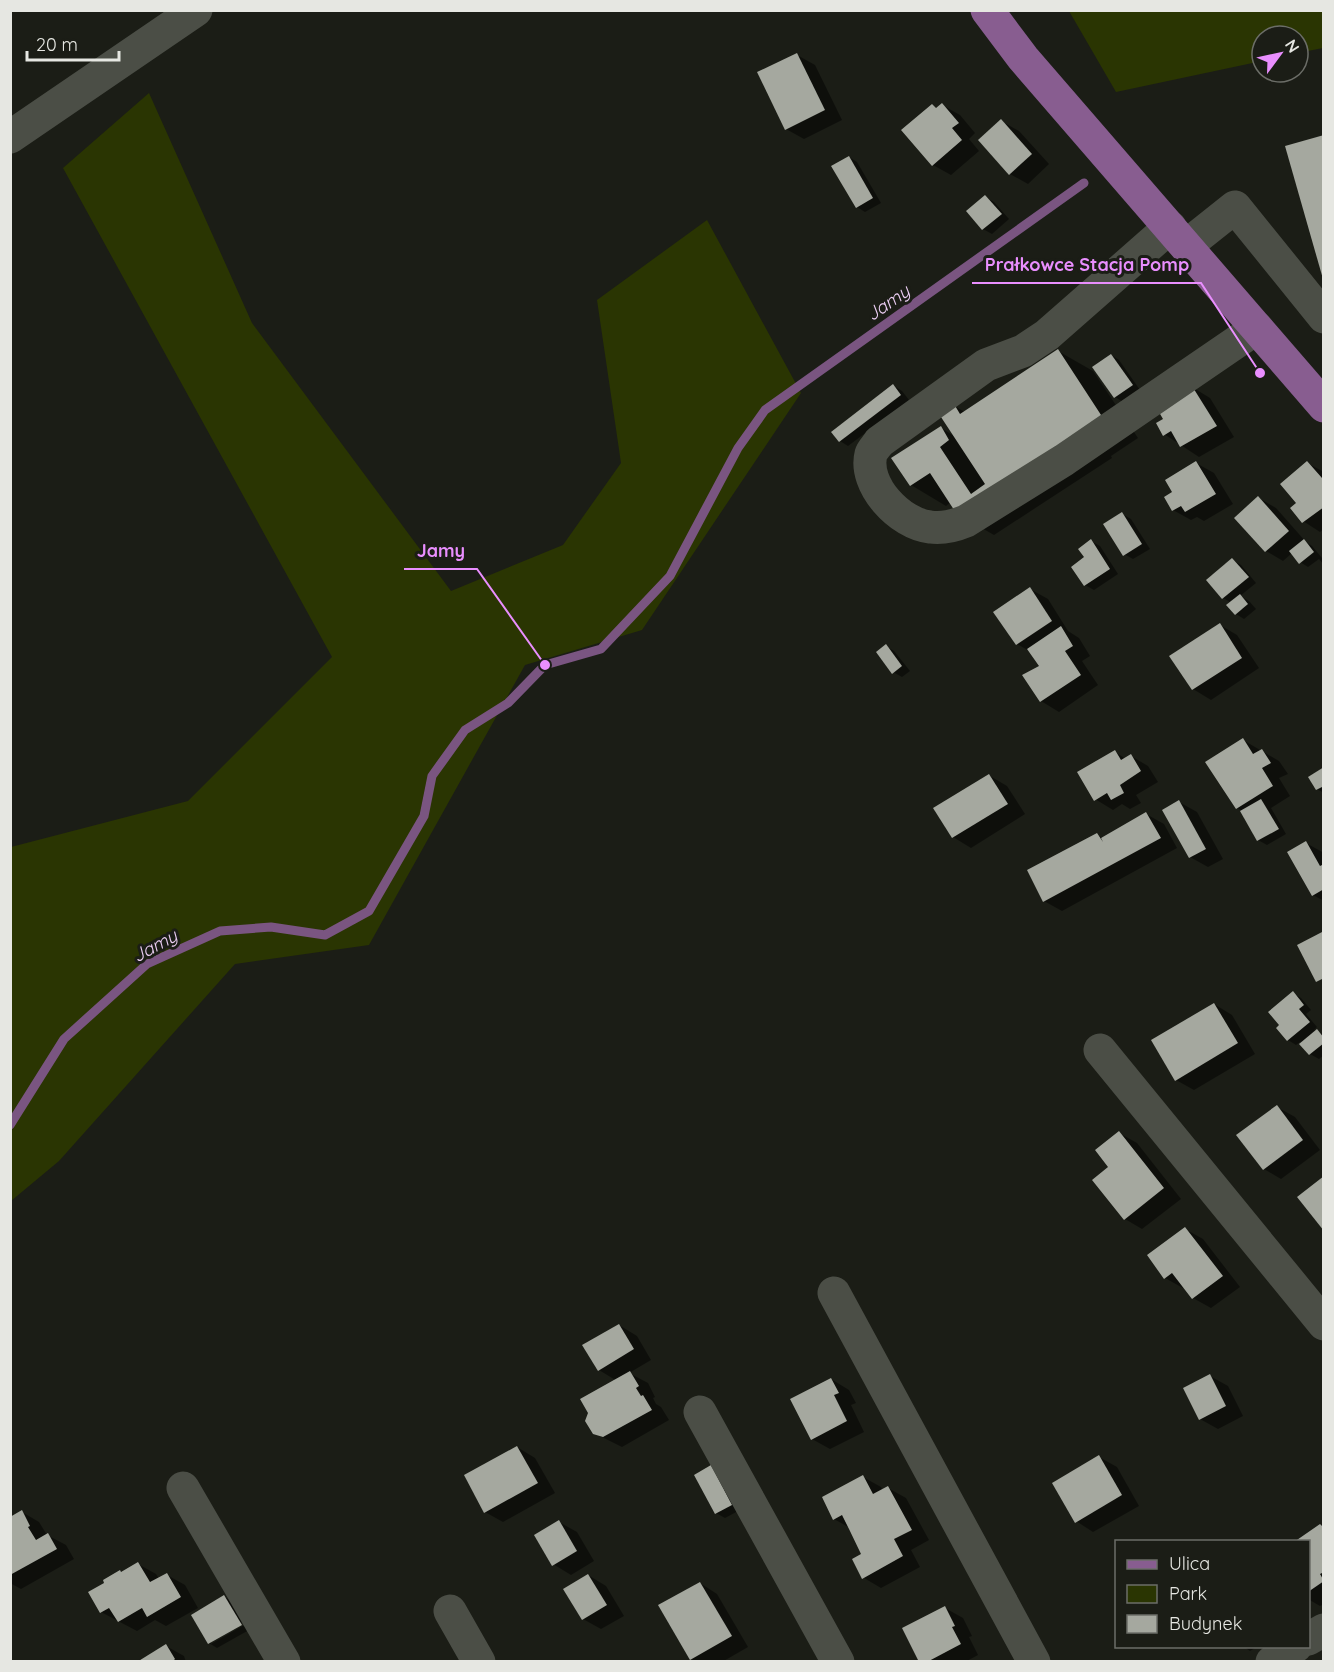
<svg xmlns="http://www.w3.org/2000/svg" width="1334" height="1672" font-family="Quicksand,sans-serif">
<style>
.green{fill:#2a3502}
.shadow{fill:#0007}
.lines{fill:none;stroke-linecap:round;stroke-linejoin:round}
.stream{stroke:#7a5581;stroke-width:9}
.building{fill:#a5a89f}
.minor{stroke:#4b4e46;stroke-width:33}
.major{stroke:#885d90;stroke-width:33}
.labels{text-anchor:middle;stroke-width:6;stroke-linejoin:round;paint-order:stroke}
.water-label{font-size:18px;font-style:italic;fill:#efd1f7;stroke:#1b1d16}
.leader{fill:none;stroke:#e98efe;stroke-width:2}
.callout-dot{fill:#e98efe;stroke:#1b1d16;stroke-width:2}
.callout-label{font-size:18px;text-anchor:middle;font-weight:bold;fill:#e98efe;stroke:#1b1d16;stroke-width:6;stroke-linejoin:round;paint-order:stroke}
</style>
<rect width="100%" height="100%" fill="#1b1d16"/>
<g class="green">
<polygon points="1069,11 1323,11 1323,48 1298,53 1298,36 1262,36 1262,61 1116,92"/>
<polygon points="149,93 252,323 451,591 563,545 621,463 597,300 707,220 801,393 642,630 525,665 369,945 235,964 59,1161 11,1201 11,847 188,801 332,657 63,168"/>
</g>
<g class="shadow">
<polygon points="797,55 815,65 842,120 804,139 786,129"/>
<polygon points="942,105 960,115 975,133 969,139 979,151 951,175 933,165 903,130 932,106 937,109"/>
<polygon points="1001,121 1019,131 1049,164 1028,184 1010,174"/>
<polygon points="849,157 857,162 881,203 865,212 857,207"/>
<polygon points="985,197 994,202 1009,219 992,234 983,229 968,211"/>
<polygon points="1058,351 1093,371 1138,438 1111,456 1112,458 994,535 959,515 951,502 946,506 911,485 941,428 956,437 954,406 965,412"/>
<polygon points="1111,355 1119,360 1140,390 1123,402 1115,397"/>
<polygon points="894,386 902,391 909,400 848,446 840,441"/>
<polygon points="1192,387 1210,398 1234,437 1199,457 1164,434 1165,419"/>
<polygon points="1196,463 1214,473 1233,504 1204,521 1197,517 1191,520 1173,510 1174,492"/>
<polygon points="1307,463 1324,472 1324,529 1320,532 1303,521 1298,503"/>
<polygon points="1259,498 1276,508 1306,542 1312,546 1322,558 1324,557 1324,565 1319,559 1308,567 1300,562 1292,553 1283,561 1266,551"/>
<polygon points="1122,514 1131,519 1150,549 1133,559 1124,554"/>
<polygon points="1091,541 1100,546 1118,574 1094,590 1085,585 1074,567 1086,558"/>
<polygon points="1232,560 1241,565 1256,583 1240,596 1249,601 1256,609 1244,619 1236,614 1232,603 1223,598 1208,580"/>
<polygon points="1030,589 1048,599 1068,631 1079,638 1090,656 1082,661 1098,685 1059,712 1041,701 1024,676 1041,666 1031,652 1017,644"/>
<polygon points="1220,625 1237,635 1259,668 1211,700 1193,689"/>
<polygon points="886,646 894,651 910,671 902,677 893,672"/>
<polygon points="1243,740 1279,761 1288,774 1279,778 1290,796 1271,808 1286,834 1267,845 1258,840 1242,811 1237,808"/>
<polygon points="1115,752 1126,759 1131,756 1148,766 1158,782 1136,795 1141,803 1130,809 1122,804 1113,810 1095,799"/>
<polygon points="1324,768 1324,793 1317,789 1310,777"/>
<polygon points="990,776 1007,786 1025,814 971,848 953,837"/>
<polygon points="1179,802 1197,812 1223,859 1208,867 1190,857"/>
<polygon points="1146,814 1164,824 1177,848 1062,911 1044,901 1097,835 1103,838"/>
<polygon points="1306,843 1324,853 1324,901 1313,895"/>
<polygon points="1293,993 1301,998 1311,1010 1306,1014 1317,1027 1314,1030 1324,1035 1324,1055 1319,1059 1310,1054 1300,1042 1296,1045 1288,1040"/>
<polygon points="1214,1004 1232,1015 1255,1054 1194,1090 1176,1080"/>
<polygon points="1277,1107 1295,1117 1320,1150 1281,1179 1264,1169"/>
<polygon points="1119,1133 1137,1143 1181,1199 1142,1229 1125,1219 1110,1168"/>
<polygon points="1185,1229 1203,1239 1240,1287 1211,1308 1193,1298 1185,1287 1183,1288 1165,1278"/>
<polygon points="619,1325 637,1336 651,1360 629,1373 648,1383 655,1397 653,1398 656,1404 661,1407 669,1420 622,1447 594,1433 617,1381 599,1370"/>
<polygon points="1210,1376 1228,1386 1243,1416 1218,1429 1200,1419"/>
<polygon points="831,1379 849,1390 856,1403 851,1405 864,1432 830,1449 812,1439"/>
<polygon points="517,1447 535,1458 555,1493 503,1522 485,1512"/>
<polygon points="1099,1457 1117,1467 1139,1506 1093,1532 1076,1521"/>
<polygon points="711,1467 740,1510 725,1518 716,1513 696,1475"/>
<polygon points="863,1477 881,1487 883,1491 888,1488 906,1498 929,1540 911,1550 920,1567 881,1588 864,1578 863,1554 850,1528 834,1519"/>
<polygon points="22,1512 39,1522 47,1535 66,1545 74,1559 21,1589 10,1583 10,1519"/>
<polygon points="559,1522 577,1532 594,1561 571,1575 553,1564"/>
<polygon points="1320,1525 1324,1527 1324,1604 1320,1606 1308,1599 1308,1542"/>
<polygon points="138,1564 156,1574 159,1579 167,1575 185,1585 198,1608 166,1626 155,1620 137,1631 101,1612 106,1583 120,1571 123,1573"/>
<polygon points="588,1575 606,1586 624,1616 601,1629 583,1619"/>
<polygon points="700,1583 717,1594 748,1647 722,1662 696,1662 691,1659"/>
<polygon points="224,1597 233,1602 244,1621 211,1641 211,1644 246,1624 249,1630 217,1648 209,1643"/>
<polygon points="945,1608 963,1618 972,1636 969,1637 978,1655 965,1662 921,1662"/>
<polygon points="166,1646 184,1656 186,1662 140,1662"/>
<polygon points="1243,1646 1258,1646 1250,1651"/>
</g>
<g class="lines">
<polyline class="stream" points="10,1125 64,1039 147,964 220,931 271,927 325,935 369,911 424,816 432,776 465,730 508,703 545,665 601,649 670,576 738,448 765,410 1084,183"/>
</g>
<g class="building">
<polygon points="797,53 825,110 785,130 757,72"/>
<polygon points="942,103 959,123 952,128 962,140 932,166 901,130 932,104 936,108"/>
<polygon points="1001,119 1032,154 1009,175 978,140"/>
<polygon points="1324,135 1324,279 1323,279 1285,146"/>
<polygon points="849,156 873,198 856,208 831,166"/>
<polygon points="985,195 1002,214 982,230 966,211"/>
<polygon points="1058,349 1103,418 958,516 930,473 910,486 891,458 941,426 949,440 940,447 971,494 985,484 939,414 954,404 960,414"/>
<polygon points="1111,354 1133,385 1114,398 1092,367"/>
<polygon points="893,384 901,395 839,442 831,432"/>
<polygon points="1192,386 1217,426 1180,447 1171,431 1163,436 1156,423 1163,419 1156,407"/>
<polygon points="1196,461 1216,494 1185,512 1181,506 1172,511 1164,497 1172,492 1165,480"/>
<polygon points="1307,461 1322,478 1324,476 1324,507 1302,523 1290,508 1296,503 1280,484"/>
<polygon points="1258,496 1289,531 1265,552 1234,518"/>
<polygon points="1122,512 1142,544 1123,556 1103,524"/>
<polygon points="1091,539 1110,569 1084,586 1071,567 1084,557 1078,549"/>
<polygon points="1304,539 1314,552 1299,564 1289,551"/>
<polygon points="1232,558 1249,577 1222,599 1206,580"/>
<polygon points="1030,587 1052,621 1016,645 993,612"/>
<polygon points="1240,594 1248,604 1235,615 1226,605"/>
<polygon points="1220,623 1242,658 1192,690 1169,656"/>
<polygon points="1061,626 1073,646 1065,651 1081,675 1040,702 1022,675 1039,666 1027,649"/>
<polygon points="886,644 902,666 892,674 876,652"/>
<polygon points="1243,738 1253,754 1262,749 1271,763 1262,768 1273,786 1236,809 1205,762"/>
<polygon points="1115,750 1121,760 1131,754 1141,771 1120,785 1124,793 1111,800 1107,793 1094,801 1077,772"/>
<polygon points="1324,767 1324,786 1316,790 1308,777"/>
<polygon points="989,774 1008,804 952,838 933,808"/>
<polygon points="1261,799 1279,829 1257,841 1240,811"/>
<polygon points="1179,800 1206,849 1189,858 1162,810"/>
<polygon points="1146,812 1161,838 1043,902 1027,870 1097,833 1103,842 1101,838"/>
<polygon points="1306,841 1320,866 1324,864 1324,889 1312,896 1287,852"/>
<polygon points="1324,931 1324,978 1316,982 1297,945"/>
<polygon points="1293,991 1304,1005 1299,1009 1310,1022 1287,1041 1276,1028 1279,1025 1268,1012"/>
<polygon points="1214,1003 1238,1043 1175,1081 1151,1040"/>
<polygon points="1317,1029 1324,1038 1324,1043 1309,1055 1299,1044"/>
<polygon points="1277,1105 1303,1140 1263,1170 1236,1135"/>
<polygon points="1119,1131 1164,1188 1124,1220 1092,1180 1108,1167 1095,1150"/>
<polygon points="1324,1176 1324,1231 1297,1197"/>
<polygon points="1185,1227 1223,1276 1192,1299 1172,1273 1164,1279 1147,1255"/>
<polygon points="619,1324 634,1349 598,1371 582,1345"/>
<polygon points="630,1371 639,1386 636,1388 641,1396 643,1395 652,1410 603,1437 593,1434 585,1421 588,1413 580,1399"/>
<polygon points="1210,1374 1226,1406 1199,1420 1183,1388"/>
<polygon points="831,1378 839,1393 834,1395 847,1421 811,1440 790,1399"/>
<polygon points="517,1446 538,1483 484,1513 464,1475"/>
<polygon points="1099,1455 1122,1495 1075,1523 1052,1483"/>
<polygon points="711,1465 732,1505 715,1514 694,1475"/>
<polygon points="863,1475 873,1494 888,1486 912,1530 894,1539 903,1556 862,1579 852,1559 861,1554 849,1529 842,1515 833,1520 822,1497"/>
<polygon points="22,1510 30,1526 28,1527 36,1540 48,1533 57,1549 10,1575 10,1517"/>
<polygon points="559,1520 577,1551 552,1566 534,1535"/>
<polygon points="1320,1524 1324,1528 1324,1572 1320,1574 1324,1581 1308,1592 1308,1542 1294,1542"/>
<polygon points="138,1562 150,1582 167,1573 181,1597 147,1617 142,1608 118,1622 109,1608 100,1613 88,1592 104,1583 103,1580 120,1570 121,1572"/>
<polygon points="588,1574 607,1605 582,1620 563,1589"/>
<polygon points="700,1582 732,1636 690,1660 658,1605"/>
<polygon points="224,1595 242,1625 208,1644 191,1615"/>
<polygon points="945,1606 955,1626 952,1627 961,1644 927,1662 919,1662 902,1628"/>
<polygon points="166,1644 175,1659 172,1662 137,1662"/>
</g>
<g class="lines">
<g class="minor">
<polyline points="10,137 196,10"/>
<path d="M1170 227 1047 335 1023 351 986 365 879 442C877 446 872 450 871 454 863 485 900 524 930 527 943 529 954 526 966 521L1064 460 1257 328"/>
<polyline points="1186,246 1235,207 1324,317"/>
<polyline points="1100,1050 1324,1324"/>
<polyline points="834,1293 1034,1662"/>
<polyline points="700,1412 838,1662"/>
<polyline points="183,1488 284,1662"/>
<polyline points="450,1611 479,1662"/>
<polyline points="1308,1639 1324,1630"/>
<polyline points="1272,1662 1296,1646"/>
</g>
<polyline class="major" points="987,10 1023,58 1324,406"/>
</g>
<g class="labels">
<g class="water-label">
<text transform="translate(888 303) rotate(-35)" y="6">Jamy</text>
<text transform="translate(155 946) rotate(-29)" y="6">Jamy</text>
</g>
</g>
<path class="leader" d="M1260 373L1201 283H972M545 665L477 569H404"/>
<g class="callout-dot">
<circle cx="1260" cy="373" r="6"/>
<circle cx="545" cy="665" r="6"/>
</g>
<g class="callout-label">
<text x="1087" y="271">Prałkowce Stacja Pomp</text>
<text x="441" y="557">Jamy</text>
</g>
<rect width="1334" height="1672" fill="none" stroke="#e6e7e2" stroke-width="24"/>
<rect x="1115" y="1540" width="195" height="108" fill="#1b1d16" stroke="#6c6e68" stroke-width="1.5"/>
<rect x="1127" y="1560" width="30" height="9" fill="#885d90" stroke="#6c6e68" stroke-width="1.5"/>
<text x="1169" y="1570" font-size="18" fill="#e6e7e2">Ulica</text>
<rect x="1127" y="1585" width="30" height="18" fill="#2a3502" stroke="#6c6e68" stroke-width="1.5"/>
<text x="1169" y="1600" font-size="18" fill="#e6e7e2">Park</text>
<rect x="1127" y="1615" width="30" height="18" fill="#a5a89f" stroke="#6c6e68" stroke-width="1.5"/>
<text x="1169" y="1630" font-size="18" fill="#e6e7e2">Budynek</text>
<g transform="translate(1280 54) rotate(57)"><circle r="28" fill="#1b1d16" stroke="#6c6e68" stroke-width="1.5"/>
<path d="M0-4.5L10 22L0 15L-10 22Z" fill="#e98efe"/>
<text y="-9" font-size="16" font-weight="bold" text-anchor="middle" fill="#e6e7e2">N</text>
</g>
<path d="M27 51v9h92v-9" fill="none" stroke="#e6e7e2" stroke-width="3"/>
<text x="36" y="51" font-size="18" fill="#e6e7e2" stroke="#1b1d16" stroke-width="4.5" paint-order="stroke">20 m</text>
</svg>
